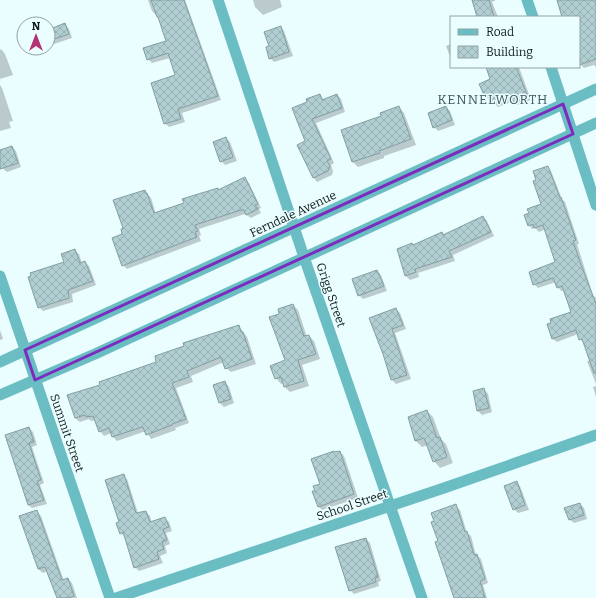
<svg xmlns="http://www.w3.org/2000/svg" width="596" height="598" font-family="Bitter,serif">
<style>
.shadow{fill:#0003}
.building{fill:url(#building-cross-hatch);stroke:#819fa1}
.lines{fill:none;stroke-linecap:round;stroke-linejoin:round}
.street{stroke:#6bbdc4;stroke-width:11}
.marked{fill:none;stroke:#7b2cbf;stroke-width:3;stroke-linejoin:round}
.labels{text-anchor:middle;stroke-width:3;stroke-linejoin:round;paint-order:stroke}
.street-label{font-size:12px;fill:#0f1b1c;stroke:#eafdff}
.neighbourhood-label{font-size:13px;letter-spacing:1px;fill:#3f5b5d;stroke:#eafdff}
</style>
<defs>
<pattern id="building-cross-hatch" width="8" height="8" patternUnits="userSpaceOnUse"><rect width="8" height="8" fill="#b1cfd2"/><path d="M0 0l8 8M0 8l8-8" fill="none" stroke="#97b1b4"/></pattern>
</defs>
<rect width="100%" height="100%" fill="#eafdff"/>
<g class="shadow">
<polygon points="148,0 185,0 221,100 182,113 185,122 169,127 165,123 177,75 170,58 152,63 148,59 167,42 160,19 152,11"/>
<polygon points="253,0 280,0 282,7 263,15 255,7"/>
<polygon points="473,0 496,0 492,2 498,17 478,17"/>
<polygon points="558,0 596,0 596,67 594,65 584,68 580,64 579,17 564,17"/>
<polygon points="65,24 69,29 72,38 48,46 48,31"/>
<polygon points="280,27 284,31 293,56 274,62 270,58"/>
<polygon points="451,44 451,59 446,46"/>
<polygon points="1,49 5,54 13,75 0,79 0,50"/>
<polygon points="487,67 519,67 531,100 518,105 514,101 498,107 494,103 493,99 489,100 486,96 491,80"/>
<polygon points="0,85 2,88 13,121 9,122 11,128 0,131"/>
<polygon points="320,95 324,100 337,95 341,99 345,112 316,123 334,163 331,165 333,171 332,175 317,182 314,178 298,146 306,142 308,103"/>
<polygon points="399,107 404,113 416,145 384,156 384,158 358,167 353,162 382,117"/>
<polygon points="446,107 450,111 455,125 438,131 434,127"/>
<polygon points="226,138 230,142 237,161 225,165 221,161"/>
<polygon points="12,147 16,151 21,167 7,172 2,168 0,161 0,151"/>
<polygon points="547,167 551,171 562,199 565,202 579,244 577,244 593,295 596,298 596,384 587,361 591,360 584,343 580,339 578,334 557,342 553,339 572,313 565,290 561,291 558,287 556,282 538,288 534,284 556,263 546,229 539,232 535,228 532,229 529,225 542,205 537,180"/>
<polygon points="245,179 249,183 261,208 259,209 261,213 251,218 245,214 199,229 201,235 199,236 201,241 127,269 123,265 124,229 145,191 151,198 156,214 185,203 217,189 219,191"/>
<polygon points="483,217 487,221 494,236 453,255 455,261 418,273 419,277 410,280 406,276 398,249 443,235"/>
<polygon points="74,250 79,254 82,263 85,262 89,266 96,285 72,294 73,302 43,311 39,307"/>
<polygon points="377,271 381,275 387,291 363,299 359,295"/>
<polygon points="293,305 298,310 307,337 309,336 314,341 320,359 302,365 309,386 290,392 285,387 284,383 281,384 276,378 286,361 280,314"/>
<polygon points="396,309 400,313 406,329 395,333 411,379 396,384 392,380 384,354"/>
<polygon points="239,326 247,337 256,364 231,372 226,368 224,362 191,376 193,382 176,388 189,423 175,428 176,430 151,439 146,431 117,441 113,437 111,433 104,436 100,431 96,420 91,421 89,419 80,422 75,418 101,386 157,363"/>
<polygon points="0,330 3,339 0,340"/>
<polygon points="225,382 229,387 234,403 224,407 220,403 214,386"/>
<polygon points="596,386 596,397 593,387"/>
<polygon points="484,389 488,394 492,412 482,415 478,411"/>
<polygon points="427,411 433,417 441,439 446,444 453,463 440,468 434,461 428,445 422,447 416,441"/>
<polygon points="29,428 33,432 37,445 32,447 44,483 40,485 47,504 32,508 28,505 7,435"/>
<polygon points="340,452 344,456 358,498 322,510 318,506 316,491"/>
<polygon points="123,476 127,479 138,513 146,512 150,516 152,523 165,518 169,522 172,531 166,533 170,544 165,546 167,553 160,556 163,563 139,571 135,567 125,536 120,533"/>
<polygon points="516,482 520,486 529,510 518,513 514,509"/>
<polygon points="580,504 584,508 587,519 574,523 569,519"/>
<polygon points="455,505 460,510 467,533 471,536 476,555 481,559 488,583 483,585 487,598 455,598 439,542"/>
<polygon points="37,512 41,516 64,581 68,579 72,583 77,598 58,598 48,571 43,573 38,569"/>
<polygon points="366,539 370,543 381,581 378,582 379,586 354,594 350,590"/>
</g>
<g class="building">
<polygon points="151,0 184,0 218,96 178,109 181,119 164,124 151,83 175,75 168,53 147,60 143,48 166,41 158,17 157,17"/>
<polygon points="472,0 489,0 494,17 477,17"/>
<polygon points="557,0 596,0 596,59 579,65 579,17 562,17"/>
<polygon points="65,23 69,34 48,41 48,30"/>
<polygon points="281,26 289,52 269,59 266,47 269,46 264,32"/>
<polygon points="486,67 516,67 528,97 513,102 511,97 494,104 490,95 485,97 479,84 490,79"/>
<polygon points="320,94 322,100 337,94 342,108 312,119 331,159 327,161 330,166 328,171 313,178 297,145 305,141 292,108 307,102 306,99"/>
<polygon points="399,106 411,139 379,151 380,153 352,162 341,130 381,116 380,113"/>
<polygon points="446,106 452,120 433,128 428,113"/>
<polygon points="226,137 233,157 220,162 213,142"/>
<polygon points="12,146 18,163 0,169 0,150"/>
<polygon points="548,166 560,198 561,197 576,240 573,241 580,262 596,304 596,373 594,373 582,339 579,340 576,330 552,339 547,324 551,323 550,319 571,312 562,286 557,288 553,278 533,285 529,272 555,262 543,225 534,228 533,224 528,226 524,215 529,213 527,209 541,204 533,181 536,180 533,171"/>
<polygon points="245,177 258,204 255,205 258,209 246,215 244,210 241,210 195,225 198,231 195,232 197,237 122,266 112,238 122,234 121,229 123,228 113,200 145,190 146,193 147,193 154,213 184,203 182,199 218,188 218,190"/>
<polygon points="483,216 491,232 449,251 452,257 415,269 416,272 405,276 397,249 412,243 413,245 442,232 443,235"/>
<polygon points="75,249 80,263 85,261 93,281 68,290 69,298 38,308 28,277 31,276 30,273 64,262 61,254"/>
<polygon points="377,270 384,286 358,296 352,279"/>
<polygon points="293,304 304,336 309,335 316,354 298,360 304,381 284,387 281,377 275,379 270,366 285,360 269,317 279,314 278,309"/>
<polygon points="396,308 403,325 392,329 407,375 391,380 383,354 369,318"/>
<polygon points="239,325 241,332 243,332 252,359 225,369 221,357 187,371 189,377 172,383 186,419 172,424 172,425 146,435 143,427 142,427 112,437 109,428 99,432 93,416 86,417 85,415 75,418 67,395 100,385 99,382 156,362 155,356 184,346 183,343"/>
<polygon points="225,381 231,399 219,403 213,385"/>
<polygon points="484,388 489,408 477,411 473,391"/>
<polygon points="427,410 437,438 440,437 447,457 433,462 424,438 415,441 408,417"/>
<polygon points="29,427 34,442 29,443 41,480 37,481 44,500 28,505 5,435"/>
<polygon points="334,451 334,452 340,451 354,494 318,507 312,491 315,491 313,486 320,484 311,459"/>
<polygon points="124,474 136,513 146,511 150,522 165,517 169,527 163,529 167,540 162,542 164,549 157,552 159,559 134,568 123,532 120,534 116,523 119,522 105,480"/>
<polygon points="517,481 525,505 513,510 504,486"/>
<polygon points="580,503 584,515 569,520 564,508"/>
<polygon points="456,504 465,532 467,531 474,555 477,554 485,579 480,581 485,598 454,598 435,542 438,541 431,522 434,521 431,513"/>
<polygon points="37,510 62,580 68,578 74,596 68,598 57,598 45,567 38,569 19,516"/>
<polygon points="366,538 378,577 375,578 376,582 349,591 335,547"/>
</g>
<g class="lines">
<g class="street">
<polyline points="218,0 304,257 422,598"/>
<polyline points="527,0 533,17"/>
<polyline points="551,67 596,205"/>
<polyline points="0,276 110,598"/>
<polyline points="0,362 596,89"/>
<polyline points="0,395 95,354 596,123"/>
<polyline points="116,598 444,488 596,435"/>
</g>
</g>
<path class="marked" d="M563 104 573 134 35 380 25 350Z"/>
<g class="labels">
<g class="street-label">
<text transform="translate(293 214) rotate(-25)" y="4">Ferndale Avenue</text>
<text transform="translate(331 295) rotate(71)" y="4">Grigg Street</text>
<text transform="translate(67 433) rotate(71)" y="4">Summit Street</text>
<text transform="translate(352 505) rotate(-19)" y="4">School Street</text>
</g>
<g class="neighbourhood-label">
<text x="493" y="104">KENNELWORTH</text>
</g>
</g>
<rect x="450" y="16" width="130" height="52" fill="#eafdff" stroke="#92a3a4"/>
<rect x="458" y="29" width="20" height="6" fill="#6bbdc4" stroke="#92a3a4"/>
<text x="486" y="36" font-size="12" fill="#0f1b1c">Road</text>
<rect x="458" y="46" width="20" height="12" fill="url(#building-cross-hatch)" stroke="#92a3a4"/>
<text x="486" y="56" font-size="12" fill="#0f1b1c">Building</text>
<g transform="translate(36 36)"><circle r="19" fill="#eafdff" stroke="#92a3a4"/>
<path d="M0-3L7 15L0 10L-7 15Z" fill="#b53177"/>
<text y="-6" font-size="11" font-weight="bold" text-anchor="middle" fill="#0f1b1c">N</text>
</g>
</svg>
